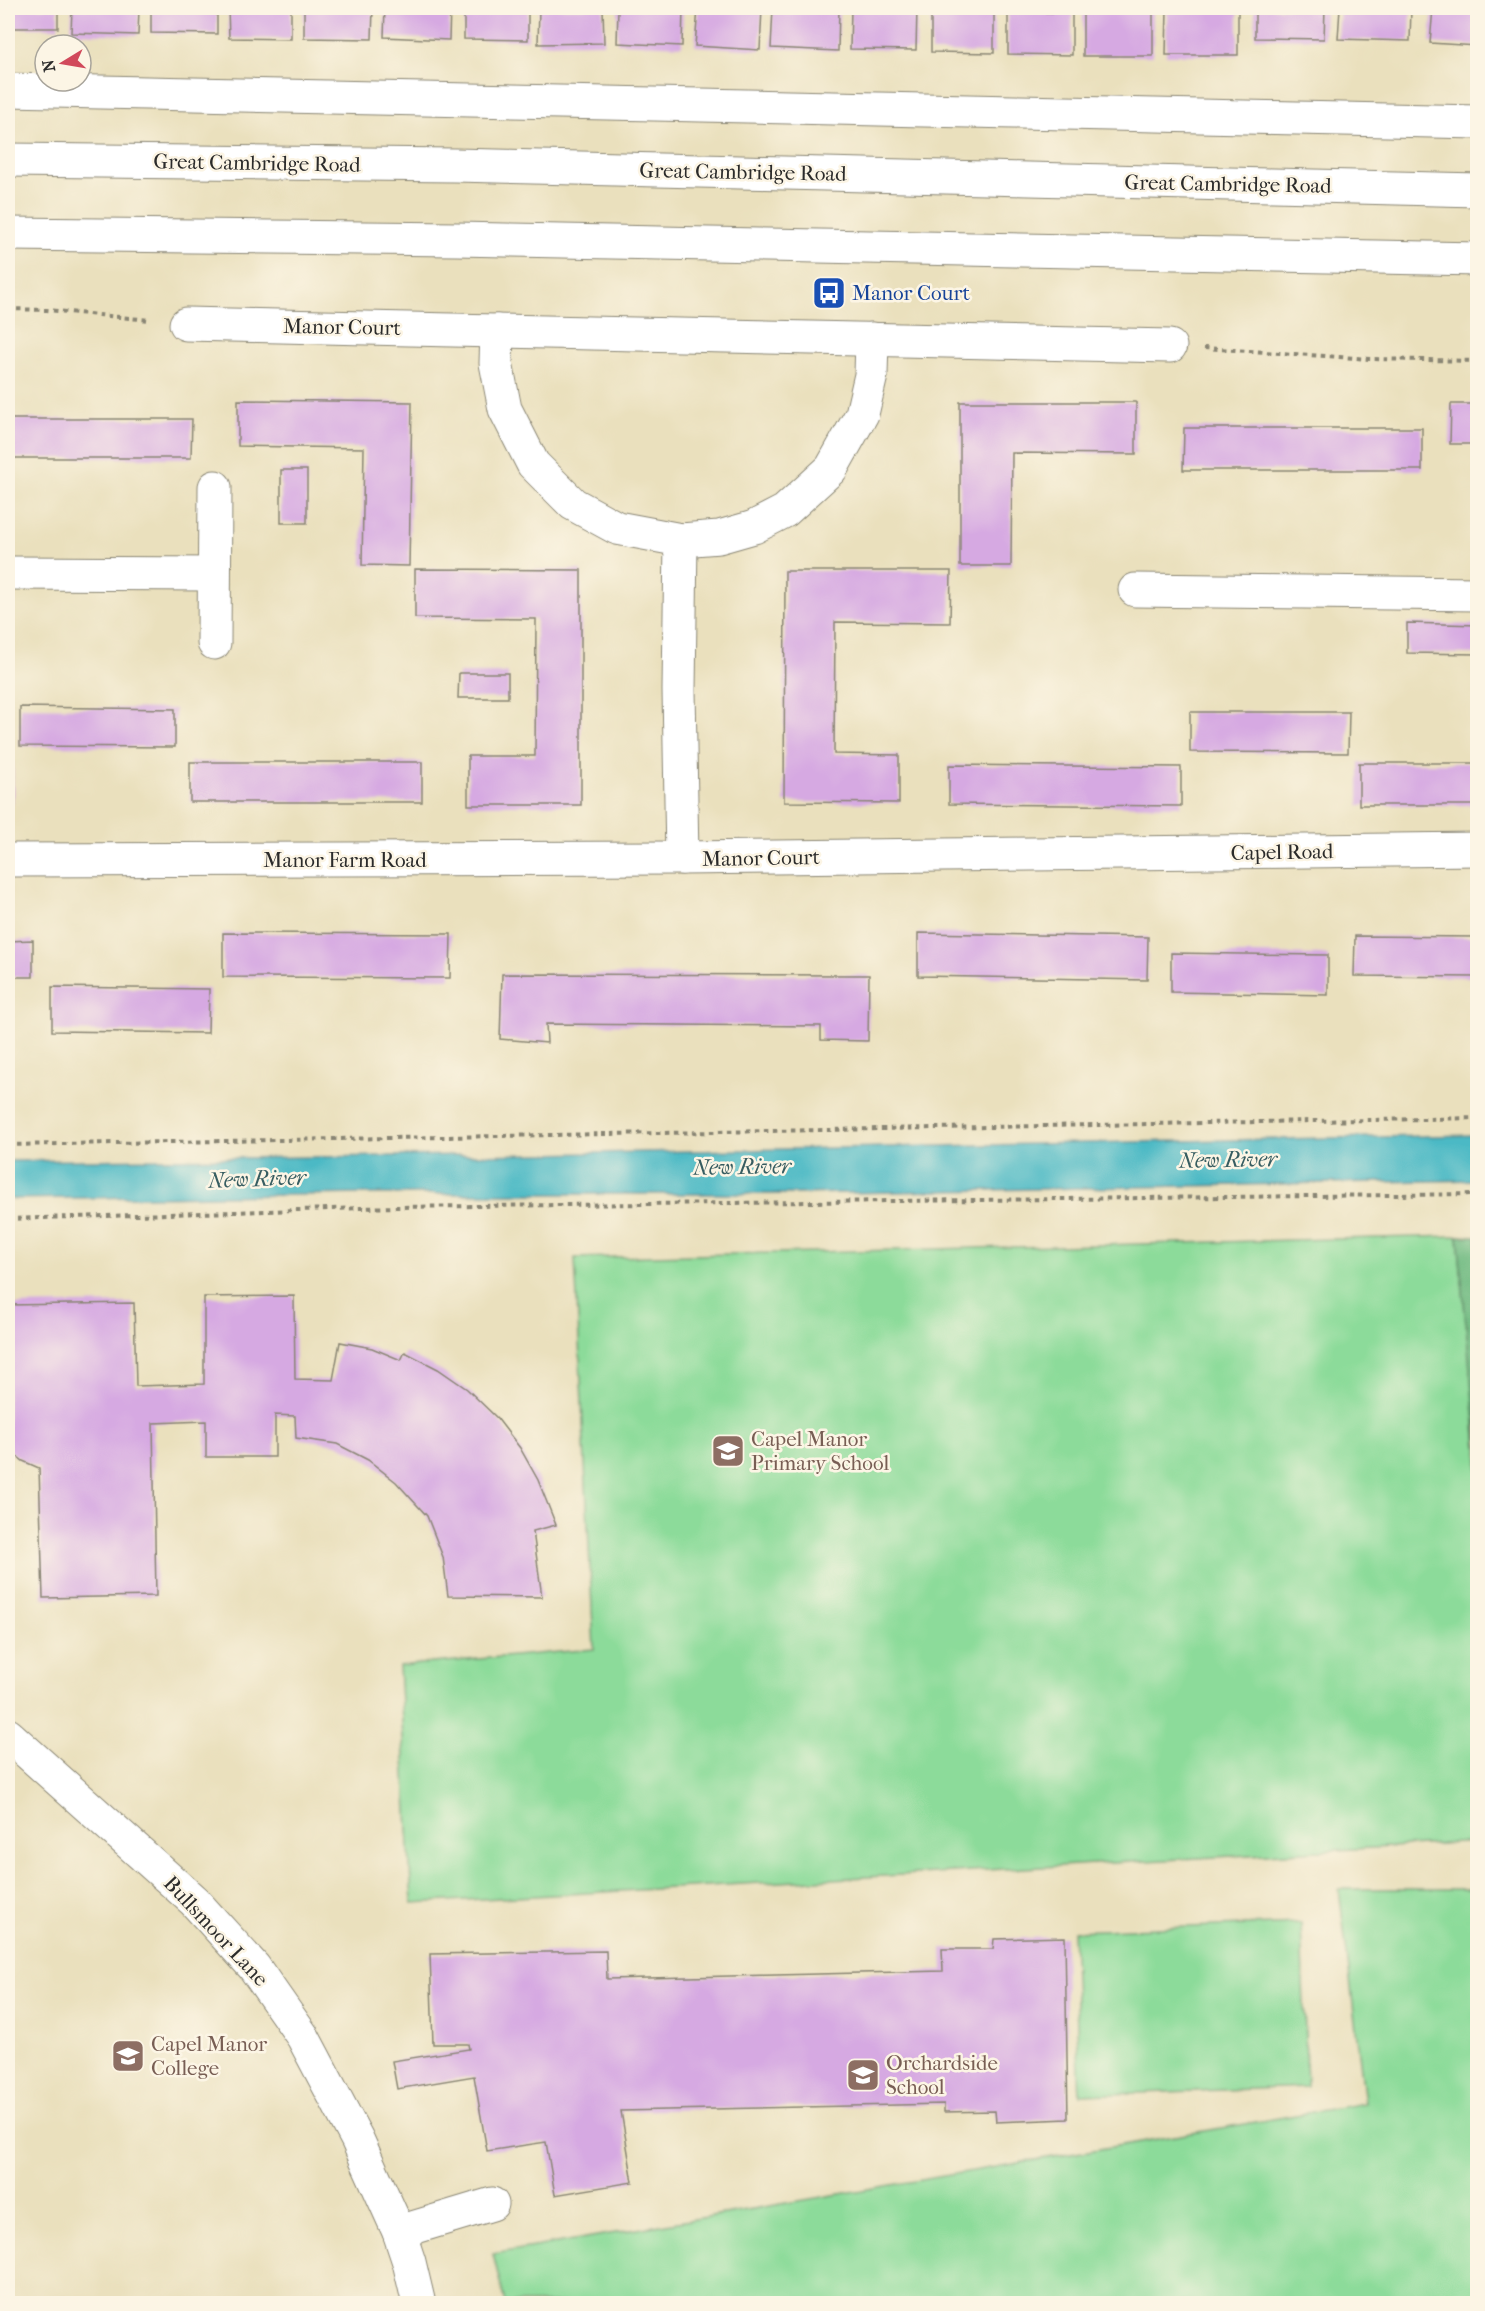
<svg xmlns="http://www.w3.org/2000/svg" width="1485" height="2311" font-family="'IM FELL French Canon',serif">
<style>
.green{fill:#8cdb9a;stroke:#5c8362;stroke-width:1.5}
.forest{fill:#71bb82;stroke:#4e7356;stroke-width:1.5}
.water{fill:#4cb9c5;stroke:#3c7278;stroke-width:1.5}
.building{fill:#d6a9e2}
.lines{fill:none;stroke-linecap:round;stroke-linejoin:round}
.minor-casing{stroke:#8a8674;stroke-width:35}
.highway-casing{stroke:#8a8674;stroke-width:35}
.path{stroke:#8a8674;stroke-width:4;stroke-dasharray:4.5 4.5;stroke-linecap:butt}
.minor{stroke:#fff;stroke-width:33}
.highway{stroke:#fff;stroke-width:33}
.labels{text-anchor:middle;stroke-width:5;stroke-linejoin:round;paint-order:stroke}
.street-label{font-size:21px;fill:#2b2b2b;stroke:#fcf5e5}
.transit-label{font-size:21px;fill:#164399;stroke:#fcf5e5;text-anchor:start}
.education-label{font-size:21px;fill:#785e54;stroke:#fcf5e5;text-anchor:start}
.water-label{font-size:22px;font-style:italic;fill:#375d61;stroke:#fcf5e5}
</style>
<rect width="100%" height="100%" fill="#fcf5e5"/>
<filter id="ink" filterUnits="userSpaceOnUse"><feTurbulence type="fractalNoise" baseFrequency=".0167" numOctaves="2"/><feDisplacementMap in="SourceGraphic" scale="12" xChannelSelector="R" yChannelSelector="G"/><feConvolveMatrix kernelMatrix="1 2 1 2 8 2 1 2 1" color-interpolation-filters="sRGB"/></filter>
<filter id="wash" filterUnits="userSpaceOnUse"><feTurbulence type="fractalNoise" baseFrequency=".008" numOctaves="4" result="noise"/><feDisplacementMap in="SourceGraphic" scale="24" xChannelSelector="R" yChannelSelector="G"/><feGaussianBlur stdDeviation="1.35" result="paint"/><feColorMatrix in="noise" values="0 0 0 0 0 0 0 0 0 0 0 0 0 0 0 0 0 1.4 0 .05"/><feComposite in="paint" operator="in"/></filter>
<g filter="url(#wash)">
<rect width="100%" height="100%" fill="#eae0bd"/>
<g class="green">
<polygon points="1458,1236 1478,1447 1477,1842 412,1903 399,1666 594,1649 575,1258"/>
<polygon points="1339,1889 1477,1889 1477,2303 505,2303 493,2254 1365,2103"/>
<polygon points="1301,1923 1307,2087 1080,2095 1073,1931"/>
</g>
<polygon class="forest" points="1458,1236 1477,1236 1477,1447"/>
<polygon class="water" points="1477,1135 1477,1180 798,1194 370,1194 8,1199 8,1161 541,1154"/>
<g id="blocks">
<g class="building">
<rect x="8" y="8" width="50" height="20"/>
<polygon points="72,8 139,8 138,35 71,33"/>
<polygon points="151,8 217,8 217,34 151,33"/>
<polygon points="228,8 291,8 291,39 229,38"/>
<polygon points="304,8 373,8 372,39 304,38"/>
<polygon points="385,8 450,8 449,40 384,37"/>
<polygon points="464,8 528,8 528,40 464,39"/>
<polygon points="539,8 603,8 604,43 538,44"/>
<polygon points="618,8 683,8 682,46 617,43"/>
<polygon points="698,8 762,8 760,50 695,46"/>
<polygon points="773,8 839,8 838,51 771,48"/>
<polygon points="851,8 917,8 916,50 850,49"/>
<polygon points="931,8 994,9 994,53 931,52"/>
<polygon points="1167,8 1238,8 1238,55 1166,55"/>
<polygon points="1255,8 1325,8 1324,39 1255,38"/>
<polygon points="1340,8 1411,8 1410,41 1338,39"/>
<polygon points="1433,8 1478,8 1478,46 1430,43"/>
<rect x="1083" y="11" width="70" height="45"/>
<polygon points="1008,12 1072,13 1072,55 1008,54"/>
<polygon points="238,400 412,402 409,566 362,565 364,448 238,446"/>
<polygon points="960,402 1136,402 1136,454 1012,453 1011,566 960,566"/>
<polygon points="1451,404 1478,404 1478,444 1450,444"/>
<polygon points="8,419 192,419 191,458 8,458"/>
<polygon points="1184,428 1422,428 1422,470 1183,470"/>
<rect x="281" y="470" width="26" height="53"/>
<polygon points="415,569 581,570 581,805 468,805 468,756 535,756 536,619 415,618"/>
<polygon points="785,571 951,571 950,623 835,622 834,754 899,755 899,803 784,802"/>
<polygon points="1407,623 1478,625 1478,654 1407,653"/>
<polygon points="459,673 508,673 508,698 458,698"/>
<polygon points="20,707 175,709 175,747 20,746"/>
<polygon points="1190,712 1349,712 1348,753 1190,752"/>
<polygon points="8,761 13,762 13,803 8,803"/>
<rect x="190" y="762" width="232" height="40"/>
<rect x="1359" y="763" width="119" height="42"/>
<polygon points="949,765 1181,767 1181,806 949,804"/>
<polygon points="223,933 451,934 450,978 223,977"/>
<polygon points="918,933 1148,937 1147,980 918,976"/>
<polygon points="1355,936 1478,937 1478,977 1354,976"/>
<polygon points="33,940 33,977 8,977 8,941"/>
<polygon points="1171,953 1328,955 1328,995 1171,992"/>
<polygon points="502,974 869,975 868,1041 821,1040 821,1026 546,1024 547,1043 500,1039"/>
<polygon points="52,987 209,989 208,1033 52,1031"/>
<polygon points="294,1296 295,1379 333,1380 340,1342 372,1348 401,1360 405,1352 438,1369 467,1389 497,1418 520,1448 538,1480 556,1525 533,1531 542,1597 448,1596 443,1557 427,1516 396,1482 368,1460 337,1444 296,1438 295,1416 275,1415 275,1457 206,1457 206,1421 153,1423 156,1596 43,1598 39,1468 23,1461 8,1449 8,1305 134,1303 136,1386 204,1384 204,1297"/>
<polygon points="1065,1937 1068,2119 996,2122 995,2111 944,2112 944,2104 621,2111 633,2182 555,2195 546,2142 487,2151 474,2076 397,2089 392,2061 469,2049 468,2044 433,2044 430,1954 606,1951 607,1979 943,1971 942,1949 993,1949 994,1939"/>
</g>
</g>
</g>
<g filter="url(#ink)">
<use href="#blocks" fill-opacity="0" stroke="#8a8674" stroke-width="1.5"/>
<g class="lines">
<g class="minor-casing">
<g id="minor">
<polyline points="8,90 1478,122"/>
<polyline points="186,324 1170,346"/>
<polyline points="497,331 496,363 505,409 533,464 573,504 617,528 681,540 719,537 754,527 785,511 831,469 862,414 871,375 872,339"/>
<polyline points="681,540 679,690 682,858"/>
<polyline points="8,573 213,574"/>
<polyline points="1135,590 1478,594"/>
<polyline points="214,643 215,487"/>
<polyline points="8,860 682,858 1478,849"/>
<polyline points="8,1735 194,1901 254,1967 303,2037 357,2139 399,2232 409,2262 419,2304"/>
<polyline points="399,2232 492,2204"/>
</g>
</g>
<g class="highway-casing">
<g id="highway">
<polyline points="8,160 455,165 1478,190"/>
<polyline points="8,234 457,239 1478,259"/>
</g>
</g>
<g class="path">
<polyline points="8,309 47,310 150,320"/>
<polyline points="1204,348 1370,359 1478,361"/>
<polyline points="8,1145 1478,1118"/>
<polyline points="8,1219 395,1207 1478,1194"/>
</g>
<use href="#minor" class="minor"/>
<use href="#highway" class="highway"/>
</g>
</g>
<defs>
<g id="bus-square" transform="scale(1.725)"><rect x="-9" y="-9" width="18" height="18" rx="4" fill="#1a4fb4" stroke="#fcf5e5"/><path d="M-5-6H5V4H4V6H2V4H-2V6H-4V4H-5ZM-3.5-4V0h7V-4ZM-3.5 1.2v1.5H-2V1.2ZM2 1.2v1.5H3.5V1.2Z" fill="#fff"/></g>
<g id="school-square" transform="scale(1.725)"><rect x="-9" y="-9" width="18" height="18" rx="4" fill="#8d6e63" stroke="#fcf5e5"/><path d="M0-5L7-2L0 1L-7-2ZM-4 1L0 2.5L4 1V4Q0 6-4 4Z" fill="#fff"/></g>
<g id="university-square" transform="scale(1.725)"><rect x="-9" y="-9" width="18" height="18" rx="4" fill="#8d6e63" stroke="#fcf5e5"/><path d="M0-5L7-2L0 1L-7-2ZM-4 1L0 2.5L4 1V4Q0 6-4 4Z" fill="#fff"/></g>
</defs>
<g fill-rule="evenodd">
<use href="#bus-square" x="829" y="293"/>
<use href="#school-square" x="728" y="1451"/>
<use href="#university-square" x="128" y="2056"/>
<use href="#school-square" x="863" y="2075"/>
</g>
<g class="labels">
<g class="street-label">
<text transform="translate(257 163) rotate(1)" y="7">Great Cambridge Road</text>
<text transform="translate(743 172) rotate(1)" y="7">Great Cambridge Road</text>
<text transform="translate(1228 184) rotate(1)" y="7">Great Cambridge Road</text>
<text transform="translate(342 327) rotate(1)" y="7">Manor Court</text>
<text transform="translate(1282 852) rotate(-1)" y="7">Capel Road</text>
<text transform="translate(761 858) rotate(-1)" y="7">Manor Court</text>
<text x="345" y="867">Manor Farm Road</text>
<text transform="translate(216 1931) rotate(47)" y="7">Bullsmoor Lane</text>
</g>
<g class="transit-label">
<text x="852" y="300">Manor Court</text>
</g>
<g class="education-label">
<text x="751" y="1446">Capel Manor<tspan x="751" dy="24">Primary School</tspan></text>
<text x="151" y="2051">Capel Manor<tspan x="151" dy="24">College</tspan></text>
<text x="886" y="2070">Orchardside<tspan x="886" dy="24">School</tspan></text>
</g>
<g class="water-label">
<text transform="translate(1228 1159) rotate(-1)" y="8">New River</text>
<text transform="translate(742 1166) rotate(-1)" y="8">New River</text>
<text transform="translate(257 1178) rotate(-2)" y="8">New River</text>
</g>
</g>
<rect width="1485" height="2311" fill="none" stroke="#fcf5e5" stroke-width="30"/>
<g transform="translate(63 63) rotate(259)"><circle r="28" fill="#fcf5e5" stroke="#a8a49b" stroke-width="1.5"/>
<path d="M0-4.5L10 22L0 15L-10 22Z" fill="#d1495b"/>
<text y="-9" font-size="16" font-weight="bold" text-anchor="middle" fill="#2b2b2b">N</text>
</g>
</svg>
